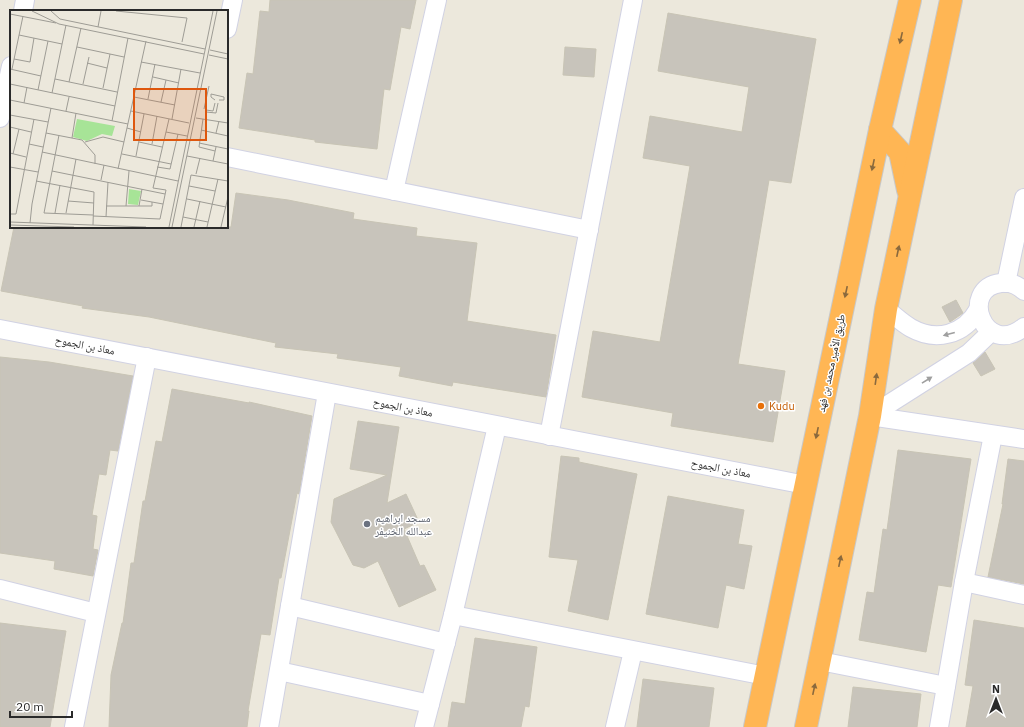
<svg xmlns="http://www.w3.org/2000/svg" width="1024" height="727" font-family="'IBM Plex Sans','Noto Naskh Arabic',sans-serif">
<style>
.building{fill:#c8c4bb;stroke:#c8c4b5}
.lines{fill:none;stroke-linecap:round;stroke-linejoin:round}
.minor-casing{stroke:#d1d2e3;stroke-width:20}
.motorway-casing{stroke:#c8c8c8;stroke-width:24}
.minor{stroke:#fff;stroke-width:18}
.motorway{stroke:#ffb654;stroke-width:22}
.oneway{fill:#8a693d}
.oneway2{fill:#9f9f9f}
.food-dot{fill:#e8710a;stroke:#fff;stroke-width:1.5}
.worship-dot{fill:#6b7280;stroke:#fff;stroke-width:1.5}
.labels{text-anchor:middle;stroke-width:3;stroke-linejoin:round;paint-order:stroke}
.street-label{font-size:11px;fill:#2a2a2a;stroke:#fff}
.food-label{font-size:11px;fill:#c56008;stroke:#fff;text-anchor:start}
.worship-label{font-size:11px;fill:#5b616d;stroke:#fff;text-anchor:start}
.inset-road{fill:none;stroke:#9e9c95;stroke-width:1}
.view{fill:#de570e;fill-opacity:0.15;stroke:#de570e;stroke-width:2}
.inset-edge{fill:none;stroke:#2a2a2a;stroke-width:2}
</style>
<rect width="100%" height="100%" fill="#ece8dc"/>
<g class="building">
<polygon points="270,0 416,0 410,29 401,27 390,90 384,89 377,149 315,142 315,140 239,128 247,73 253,74 260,11 269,12"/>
<polygon points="668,13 816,39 791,183 769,180 738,364 785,371 773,442 671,426 673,413 582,397 593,331 660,342 690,166 643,158 650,116 742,132 749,87 658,71"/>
<polygon points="565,47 596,49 594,77 563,75"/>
<polygon points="236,193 288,200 354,213 353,219 417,228 416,236 477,243 467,321 556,335 546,397 453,382 452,386 399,376 401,367 337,358 338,354 275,347 276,343 149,317 82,308 83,306 1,291 14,227 231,227"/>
<polygon points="956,300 963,313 950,322 942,307"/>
<polygon points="985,352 995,369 981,376 973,363"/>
<polygon points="0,357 49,362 133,376 118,451 110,450 106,475 99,474 92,515 97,516 93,549 98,550 93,576 54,569 55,561 0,553"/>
<polygon points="172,389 249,403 249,402 312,416 299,494 297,493 281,578 279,578 270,635 261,634 248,711 249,711 247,727 109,727 111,675 122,623 123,623 131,563 134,563 143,501 145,501 156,441 162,442"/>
<polygon points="358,421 399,427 387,503 406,494 419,522 404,529 420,566 424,565 436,590 399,607 378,561 364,568 353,565 331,522 334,499 387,475 350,469"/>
<polygon points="898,450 971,459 951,587 938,585 926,652 859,640 867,592 874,593 883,529 887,530"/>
<polygon points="561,456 579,458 579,462 637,474 608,620 568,611 578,560 549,557"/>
<polygon points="1008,459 1024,461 1024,584 988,577 1003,504 1002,504"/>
<polygon points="668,496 744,510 738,544 752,546 744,589 726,585 718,628 646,614"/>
<polygon points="974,620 1024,628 1024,727 966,727 973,686 965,685"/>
<polygon points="0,623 66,631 50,727 0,727"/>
<polygon points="475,638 537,647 529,707 525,706 521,727 448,727 452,702 465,704"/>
<polygon points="643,679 714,688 709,727 637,727"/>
<polygon points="853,687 921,694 917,727 848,727"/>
</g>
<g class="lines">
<g class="minor-casing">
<g id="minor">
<polyline points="23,11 25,0"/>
<polyline points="227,29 233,0"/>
<polyline points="0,118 11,66"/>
<polyline points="227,157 589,230"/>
<polyline points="394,191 437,0"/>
<polyline points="1006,283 1024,198"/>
<path d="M1024 291C1018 285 1010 282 1001 283 958 288 984 359 1024 327"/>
<path d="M886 309C894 315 902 323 911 328 936 342 964 335 978 310"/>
<polyline points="0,329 806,485"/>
<polyline points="870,416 1024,439"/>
<polyline points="870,416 969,353 991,332"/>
<polyline points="549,436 633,0"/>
<polyline points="964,582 1024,595"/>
<polyline points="0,589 96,613"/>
<polyline points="290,606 446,643"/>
<polyline points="453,615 766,676"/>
<polyline points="820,661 946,686"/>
<polyline points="279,671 430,704"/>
<polyline points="74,727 147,357"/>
<polyline points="269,727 327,393"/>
<polyline points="424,727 453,615 497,426"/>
<polyline points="615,727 633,651"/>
<polyline points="939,727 964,582 993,435"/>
</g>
</g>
<g class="motorway-casing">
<g id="motorway">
<polyline points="880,130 900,152 908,190"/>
<polyline points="755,727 880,130 910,0"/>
<polyline points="806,727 870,416 886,309 951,0"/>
</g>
</g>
<use href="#minor" class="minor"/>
<use href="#motorway" class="motorway"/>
</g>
<defs><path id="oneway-solid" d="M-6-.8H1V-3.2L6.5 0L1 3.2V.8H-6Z"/></defs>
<g class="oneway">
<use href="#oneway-solid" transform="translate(901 38) rotate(103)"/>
<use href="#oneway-solid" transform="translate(873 165) rotate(102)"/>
<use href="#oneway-solid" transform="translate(898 251) rotate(-78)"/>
<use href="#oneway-solid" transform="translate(846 292) rotate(102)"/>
<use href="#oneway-solid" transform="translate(876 379) rotate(-82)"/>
<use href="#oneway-solid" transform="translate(817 433) rotate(102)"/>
<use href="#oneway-solid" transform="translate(840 561) rotate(-78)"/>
<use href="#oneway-solid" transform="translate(814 689) rotate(-78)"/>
</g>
<g class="oneway2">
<use href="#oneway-solid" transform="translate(949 334) rotate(165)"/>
<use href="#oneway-solid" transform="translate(927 380) rotate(-32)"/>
</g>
<circle class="food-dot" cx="761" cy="406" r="4"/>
<circle class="worship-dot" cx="367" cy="524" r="4"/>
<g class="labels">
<g class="street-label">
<text transform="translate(85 345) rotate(11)" y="4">معاذ بن الجموح</text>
<text transform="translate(831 363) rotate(-78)" y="4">طريق الأمير محمد بن فهد</text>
<text transform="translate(403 407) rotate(11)" y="4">معاذ بن الجموح</text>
<text transform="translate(721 468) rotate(11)" y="4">معاذ بن الجموح</text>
</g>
<g class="food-label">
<text x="769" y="410">Kudu</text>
</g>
<g class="worship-label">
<text x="375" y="522">مسجد ابراهيم<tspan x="375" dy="13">عبدالله الخنيفر</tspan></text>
</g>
</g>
<g transform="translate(10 10)">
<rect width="218" height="218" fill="#ece8dc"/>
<path d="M67 109 105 116 102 126 92 124 77 131 63 127ZM119 179 131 181 128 195 118 194Z" fill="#a7e497"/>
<path class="inset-road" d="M22 1 49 14 194 44M41 1 50 9 195 39M106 1 177 8 172 32M0 4 46 13M88 17 91 1M9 25 52 34M67 37 114 47M200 40 218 44M199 45 218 49M4 49 20 52 24 28M131 52 190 63M77 53 97 58M0 59 31 66M2 59 13 6M143 67 169 73M45 69 107 82M59 72 71 18M0 74 105 96M73 74 79 47M93 78 100 44M28 80 38 31M42 83 56 15M124 87 165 95M138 89 145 54M0 90 118 114M205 90 201 87V84L214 87V90H209M151 92 156 70M14 93 17 77M194 99 199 76M196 100 203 101 205 93M56 101 59 87M121 101 179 113M196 102 206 103 208 93M0 105 38 112M186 108 218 113M162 109 171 59M193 109 189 137 205 141M102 111 118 28M0 117 21 122M117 118 131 122M191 120 218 126M156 122 177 126M36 123 72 130 85 145V154M206 123 209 111M49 125 34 203 83 205M62 128 66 103M75 132 93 127 114 132M129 132 152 137M189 133 218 139M19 134 33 137M142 134 147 106M32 142 168 171M0 143 16 147M3 144 9 119M112 144 161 154M126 146 134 104M177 146 218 154M203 151 206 137M0 157 28 162M147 157 160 159 168 124M108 159 136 31M42 161 155 184M186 164 190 148M91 170 94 155M26 171 84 182 83 215M179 176 205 181M143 178 159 109M177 189 216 197M131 190 153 194M58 191 84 193M96 196H129L132 179M116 196 119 161M129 196H142V192M45 203 50 175M56 203 66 149M0 204H6L24 109M83 206 150 209 156 180 143 178M96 207 98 172M173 207 198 212M0 212 136 217M20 213 22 194 41 98M0 215 64 217M159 217 203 1M162 217 207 1M171 217 181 165 218 171M184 217 190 191M197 217 208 169M211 217 218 187"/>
<path class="view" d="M124 79H196V130H124Z"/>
<rect width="218" height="218" class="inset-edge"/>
</g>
<g transform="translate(996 699)" stroke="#ffffff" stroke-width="3" paint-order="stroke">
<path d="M0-3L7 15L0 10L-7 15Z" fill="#2a2a2a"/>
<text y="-6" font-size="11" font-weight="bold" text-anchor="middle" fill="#2a2a2a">N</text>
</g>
<path d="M10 711v6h62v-6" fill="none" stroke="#2a2a2a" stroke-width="2"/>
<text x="16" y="711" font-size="12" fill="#2a2a2a" stroke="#ffffff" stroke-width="3" paint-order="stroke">20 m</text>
</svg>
